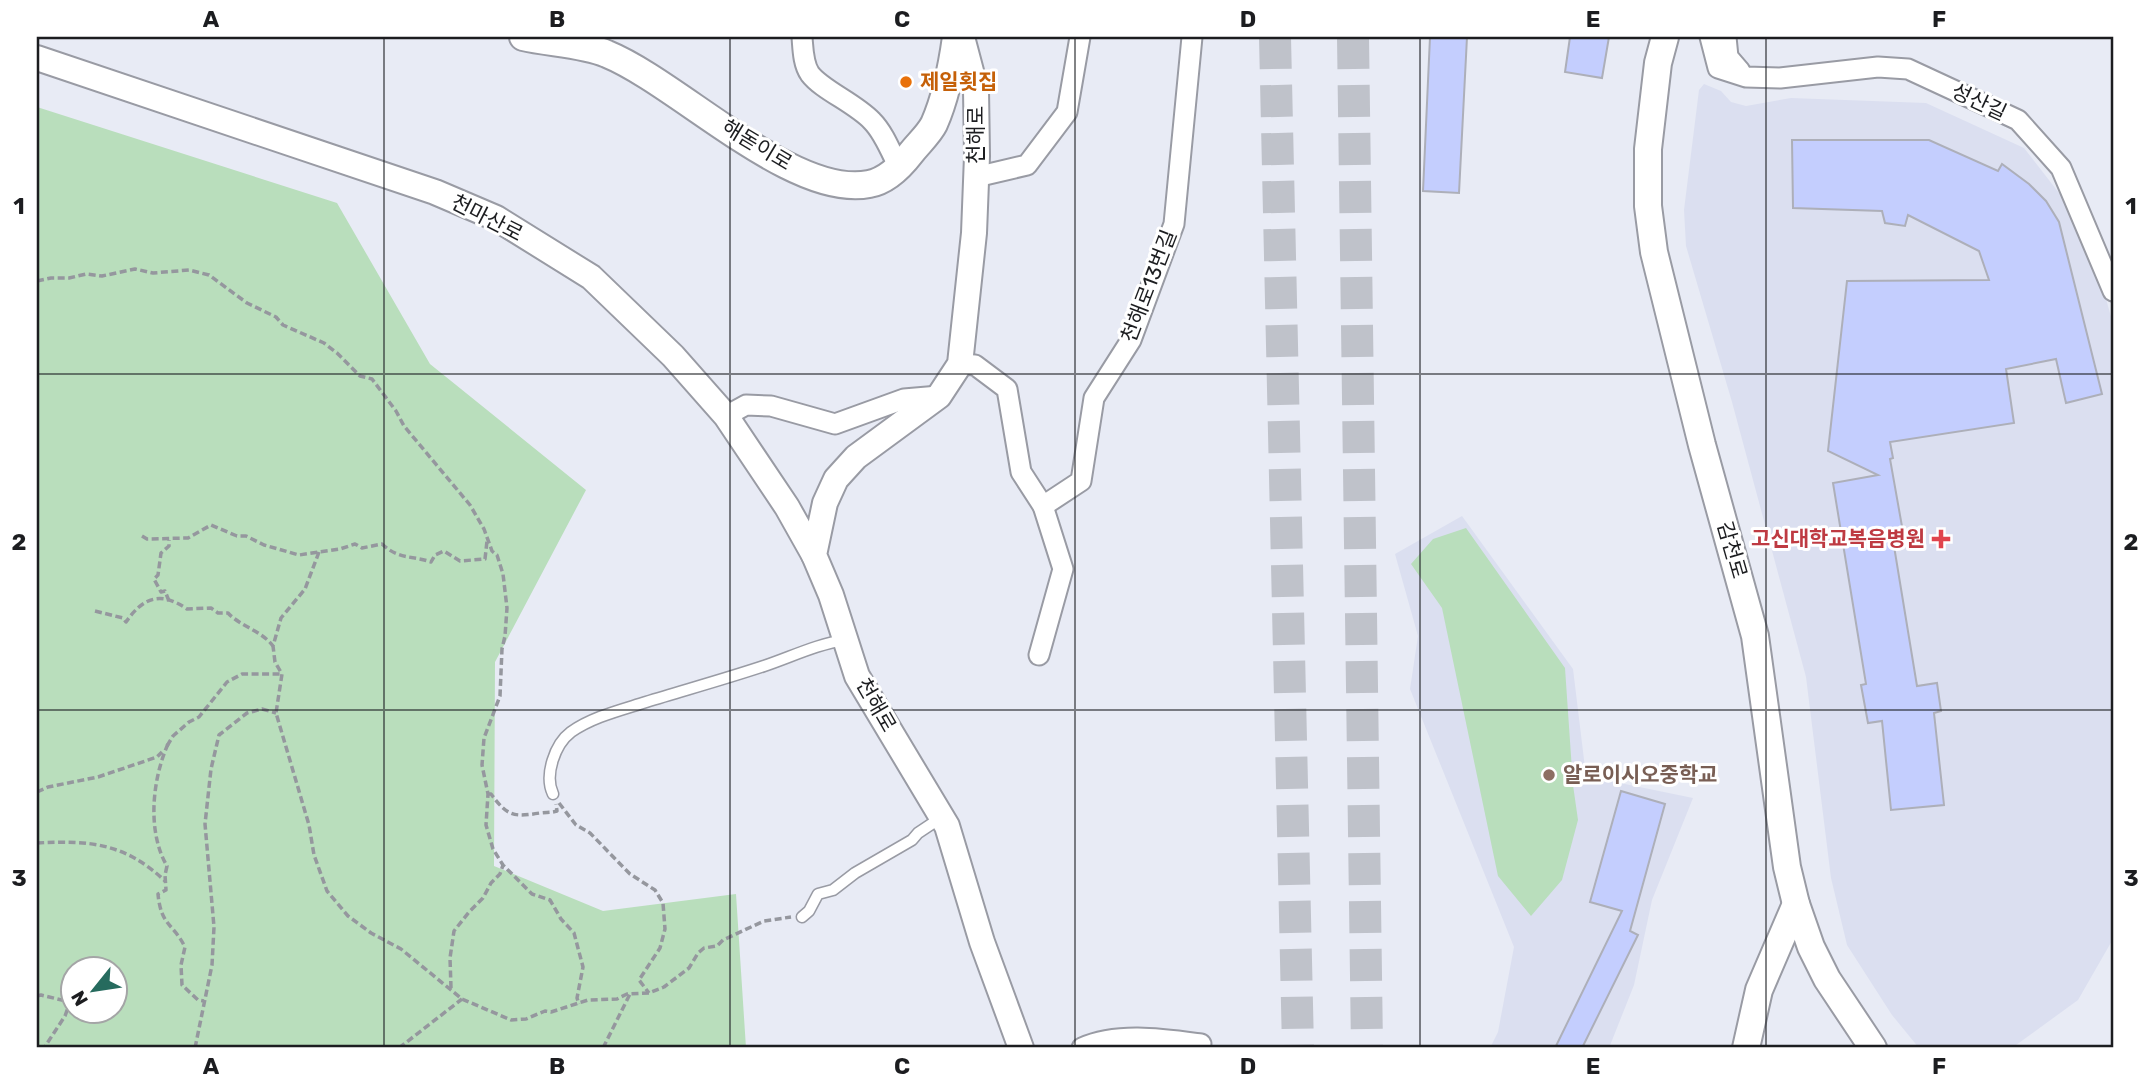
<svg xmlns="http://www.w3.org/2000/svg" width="2150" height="1085" font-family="Rubik,'Noto Sans KR',sans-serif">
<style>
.built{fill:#dbdff0}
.green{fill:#b9debc;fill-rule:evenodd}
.building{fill:#c4cefe;stroke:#adafb9;stroke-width:2}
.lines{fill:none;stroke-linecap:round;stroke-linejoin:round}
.trunk-tunnel{stroke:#bfc2ca;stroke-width:32;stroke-dasharray:32 16;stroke-linecap:butt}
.service-casing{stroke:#999ba4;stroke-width:13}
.minor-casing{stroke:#999ba4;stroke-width:23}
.tertiary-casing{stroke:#999ba4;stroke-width:28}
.secondary-casing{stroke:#999ba4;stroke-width:30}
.path{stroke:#95979e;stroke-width:3.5;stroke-dasharray:7 3.5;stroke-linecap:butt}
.service{stroke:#fff;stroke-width:10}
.minor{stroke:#fff;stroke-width:19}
.tertiary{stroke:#fff;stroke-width:24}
.secondary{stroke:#fff;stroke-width:26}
.grid{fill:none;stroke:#1c1d20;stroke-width:2;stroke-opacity:0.55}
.food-dot{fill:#e8710a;stroke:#fff;stroke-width:2.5}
.health-dot{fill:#e0444e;stroke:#fff;stroke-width:2.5}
.education-dot{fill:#8d6e63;stroke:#fff;stroke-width:2.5}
.labels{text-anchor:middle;stroke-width:6;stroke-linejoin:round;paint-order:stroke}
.food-label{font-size:21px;font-weight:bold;fill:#c56008;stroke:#fff;text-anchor:start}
.street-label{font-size:21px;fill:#1c1d20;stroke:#fff}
.health-label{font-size:21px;font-weight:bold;fill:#be3a42;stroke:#fff;text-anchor:end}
.education-label{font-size:21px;font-weight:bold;fill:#785e54;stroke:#fff;text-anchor:start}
.neatline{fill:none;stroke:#1c1d20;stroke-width:2.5}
.grid-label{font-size:23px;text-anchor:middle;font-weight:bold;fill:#1c1d20}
</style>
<rect width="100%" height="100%" fill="#e8ebf5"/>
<g class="built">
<polygon points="1704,84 1721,91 1731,102 1746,106 1791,98 1926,103 2024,148 2073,211 2103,288 2113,324 2113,939 2078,1000 2012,1048 1919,1048 1892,1015 1847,945 1831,878 1806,677 1732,402 1686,246 1684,210 1699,90"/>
<polygon points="1462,516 1573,669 1586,776 1693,798 1652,900 1634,985 1609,1048 1490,1048 1498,1032 1514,947 1410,689 1418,636 1395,554"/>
</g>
<g class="green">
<path d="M37 107 337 203 430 364 586 490 495 662 494 866 603 911 736 894 746 1048H37ZM74 970H116V1012H74Z"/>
<polygon points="1466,528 1565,668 1573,785 1578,820 1562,880 1531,916 1498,876 1442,608 1411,564 1433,539"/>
</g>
<g class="building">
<polygon points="1430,37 1467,37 1459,193 1423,191"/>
<polygon points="1570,37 1609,37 1602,78 1565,72"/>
<polygon points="1792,140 1929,140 1998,171 2002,164 2029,184 2046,201 2059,222 2102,394 2066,403 2056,359 2006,369 2014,423 1890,442 1893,458 1890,459 1903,532 1892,534 1917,686 1937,683 1941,711 1934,713 1944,805 1891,810 1882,721 1868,723 1861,685 1866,684 1833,483 1878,475 1828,451 1847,281 1989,280 1979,251 1908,215 1905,226 1885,223 1882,211 1793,208"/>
<polygon points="1621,791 1665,804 1630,931 1638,935 1582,1048 1555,1048 1622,911 1590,902"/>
</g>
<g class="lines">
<g class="trunk-tunnel">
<polyline points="1275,37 1298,1048"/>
<polyline points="1353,37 1367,1048"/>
</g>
<g class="service-casing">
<g id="service">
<path d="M553 794C544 775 555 744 571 732 592 717 621 710 646 702 685 690 725 679 764 666 791 657 817 644 845 640"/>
<polyline points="802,917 809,911 818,894 833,890 855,873 912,840 918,833 942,817"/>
</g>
</g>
<g class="minor-casing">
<g id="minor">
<path d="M802 37C803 49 803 64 810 74 822 90 855 103 872 121 884 133 891 152 899 168"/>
<polyline points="1710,37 1718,68 1746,77 1780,78 1878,67 1908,69 2018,120 2061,168 2113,291"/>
<polyline points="1726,37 1728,57 1740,71"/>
<polyline points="976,177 1027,165 1067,112 1080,37"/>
<polyline points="960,364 975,365 1007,389 1021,472 1043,506 1063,569 1039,655"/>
<polyline points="726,416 746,405 771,406 835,424 904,399 939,396"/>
<polyline points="1043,506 1081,481 1094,398 1131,340 1174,224 1192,37"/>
<path d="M1082 1048C1117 1032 1163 1039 1201 1044"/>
</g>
</g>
<g class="tertiary-casing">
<g id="tertiary">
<polyline points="962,37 976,90 977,156 974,233 960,364 939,396 856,457 836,479 825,503 814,555 831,595 857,676 947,826 982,942 1021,1048"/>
<polyline points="37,58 435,192 496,218 591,277 673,356 726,416 787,507 814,555"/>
</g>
</g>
<g class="secondary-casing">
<g id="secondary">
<path d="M523 37C548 43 584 44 607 54 678 83 793 199 869 184 886 181 901 166 911 153 918 144 929 134 934 124 946 97 952 66 956 37"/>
<polyline points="1665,37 1658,63 1648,149 1648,206 1654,252 1702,445 1755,636 1787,867 1796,904 1811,947 1827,979 1873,1048"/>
<polyline points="1746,1048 1759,990 1796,904"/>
</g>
</g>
<g class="path">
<polyline points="37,281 51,278 69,278 86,274 102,276 135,269 153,273 189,270 209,275 247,303 276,317 283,325 324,343 337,353 360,376 372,379 396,411 404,426 470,505 484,529 492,551 497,555 503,574 507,608 505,636 502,649 500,696 484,738 482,765 488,794 486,825 493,849 503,865 532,894 550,900 561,919 574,933 583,967 577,998 579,1004"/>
<path d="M142 536 147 539 188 538 211 525 237 536H246L264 545 299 555 340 549 355 544 362 548 382 544C399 560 411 555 431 562L435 555 444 551 460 561 485 559 487 541"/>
<polyline points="319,552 305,589 281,618 273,646 275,662 282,674 276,713 309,825 314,855 327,891 348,916 371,933 401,949 462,999 511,1020 526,1019 545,1011 551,1012 588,1000 617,999 627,994 649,993 664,987 689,968 698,953 704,948 717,946 723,940 764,921 791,917"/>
<polyline points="169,601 165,591 161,592 154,579 158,575 161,553 169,546 169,540"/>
<path d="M95 611 123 618 126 622C143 597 161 591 187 609L211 608 218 613H228C240 626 262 631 273 646"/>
<path d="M168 744C152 780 147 832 167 866L165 875 166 890 158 894C161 926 173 923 185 947L181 965 182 985 198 1000 204 1001"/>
<polyline points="167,746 173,736 189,722 199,717 227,682 242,674 282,674"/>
<polyline points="37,792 48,787 98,777 157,757 162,752"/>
<path d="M488 794H491C508 817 514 817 540 813 547 812 550 813 557 811L556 804"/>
<polyline points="559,803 576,825 590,833 630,874 655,890 663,903 665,929 660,948 639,980 649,993"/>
<path d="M37 843C89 840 125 843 165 881"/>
<polyline points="451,988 450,958 454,931 469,912 483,898 491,883 500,874 503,865"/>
<polyline points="37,996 41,995 70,1002 65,1016 44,1048"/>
<polyline points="195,1048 212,965 214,927 205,824 211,769 219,735 247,713 262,709 276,713"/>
<polyline points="399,1048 462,999"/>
<polyline points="603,1048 630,994"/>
</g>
<use href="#service" class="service"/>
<use href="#minor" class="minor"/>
<use href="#tertiary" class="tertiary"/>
<use href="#secondary" class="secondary"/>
</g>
<path class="grid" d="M384 37V1048M730 37V1048M1075 37V1048M1420 37V1048M1766 37V1048M37 374H2113M37 710H2113"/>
<circle class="food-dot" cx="906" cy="82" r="7"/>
<path class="health-dot" d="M1937.5 528.5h7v7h7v7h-7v7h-7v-7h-7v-7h7z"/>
<circle class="education-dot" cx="1549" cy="775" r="7"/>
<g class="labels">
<g class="food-label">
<text x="920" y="89">제일횟집</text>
</g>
<g class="street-label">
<text transform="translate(1979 102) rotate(25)" y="7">성산길</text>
<text transform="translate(976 135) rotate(-90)" y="7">천해로</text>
<text transform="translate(757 145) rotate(31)" y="7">해돋이로</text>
<text transform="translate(487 218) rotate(27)" y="7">천마산로</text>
<text transform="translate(1149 286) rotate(-69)" y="7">천해로13번길</text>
<text transform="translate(1732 550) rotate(74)" y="7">감천로</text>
<text transform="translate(876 705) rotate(60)" y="7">천해로</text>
</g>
<g class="health-label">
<text x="1925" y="546">고신대학교복음병원</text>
</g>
<g class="education-label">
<text x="1563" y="782">알로이시오중학교</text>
</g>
</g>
<rect width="2150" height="1085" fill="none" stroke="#ffffff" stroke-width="77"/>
<g transform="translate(94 990) rotate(240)"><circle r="33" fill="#ffffff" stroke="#a4a5a6" stroke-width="2"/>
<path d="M0-5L12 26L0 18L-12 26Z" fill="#266b5e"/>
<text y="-10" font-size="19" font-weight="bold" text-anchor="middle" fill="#1c1d20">N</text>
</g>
<rect x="38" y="38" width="2074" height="1008" class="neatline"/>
<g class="grid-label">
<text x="211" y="27">A</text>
<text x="557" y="27">B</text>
<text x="902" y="27">C</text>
<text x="1248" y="27">D</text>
<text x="1593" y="27">E</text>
<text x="1939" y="27">F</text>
<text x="19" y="214">1</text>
<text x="2131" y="214">1</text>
<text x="19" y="550">2</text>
<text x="2131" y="550">2</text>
<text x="19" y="886">3</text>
<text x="2131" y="886">3</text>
<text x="211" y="1074">A</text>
<text x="557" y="1074">B</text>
<text x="902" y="1074">C</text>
<text x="1248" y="1074">D</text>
<text x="1593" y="1074">E</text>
<text x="1939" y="1074">F</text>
</g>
</svg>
